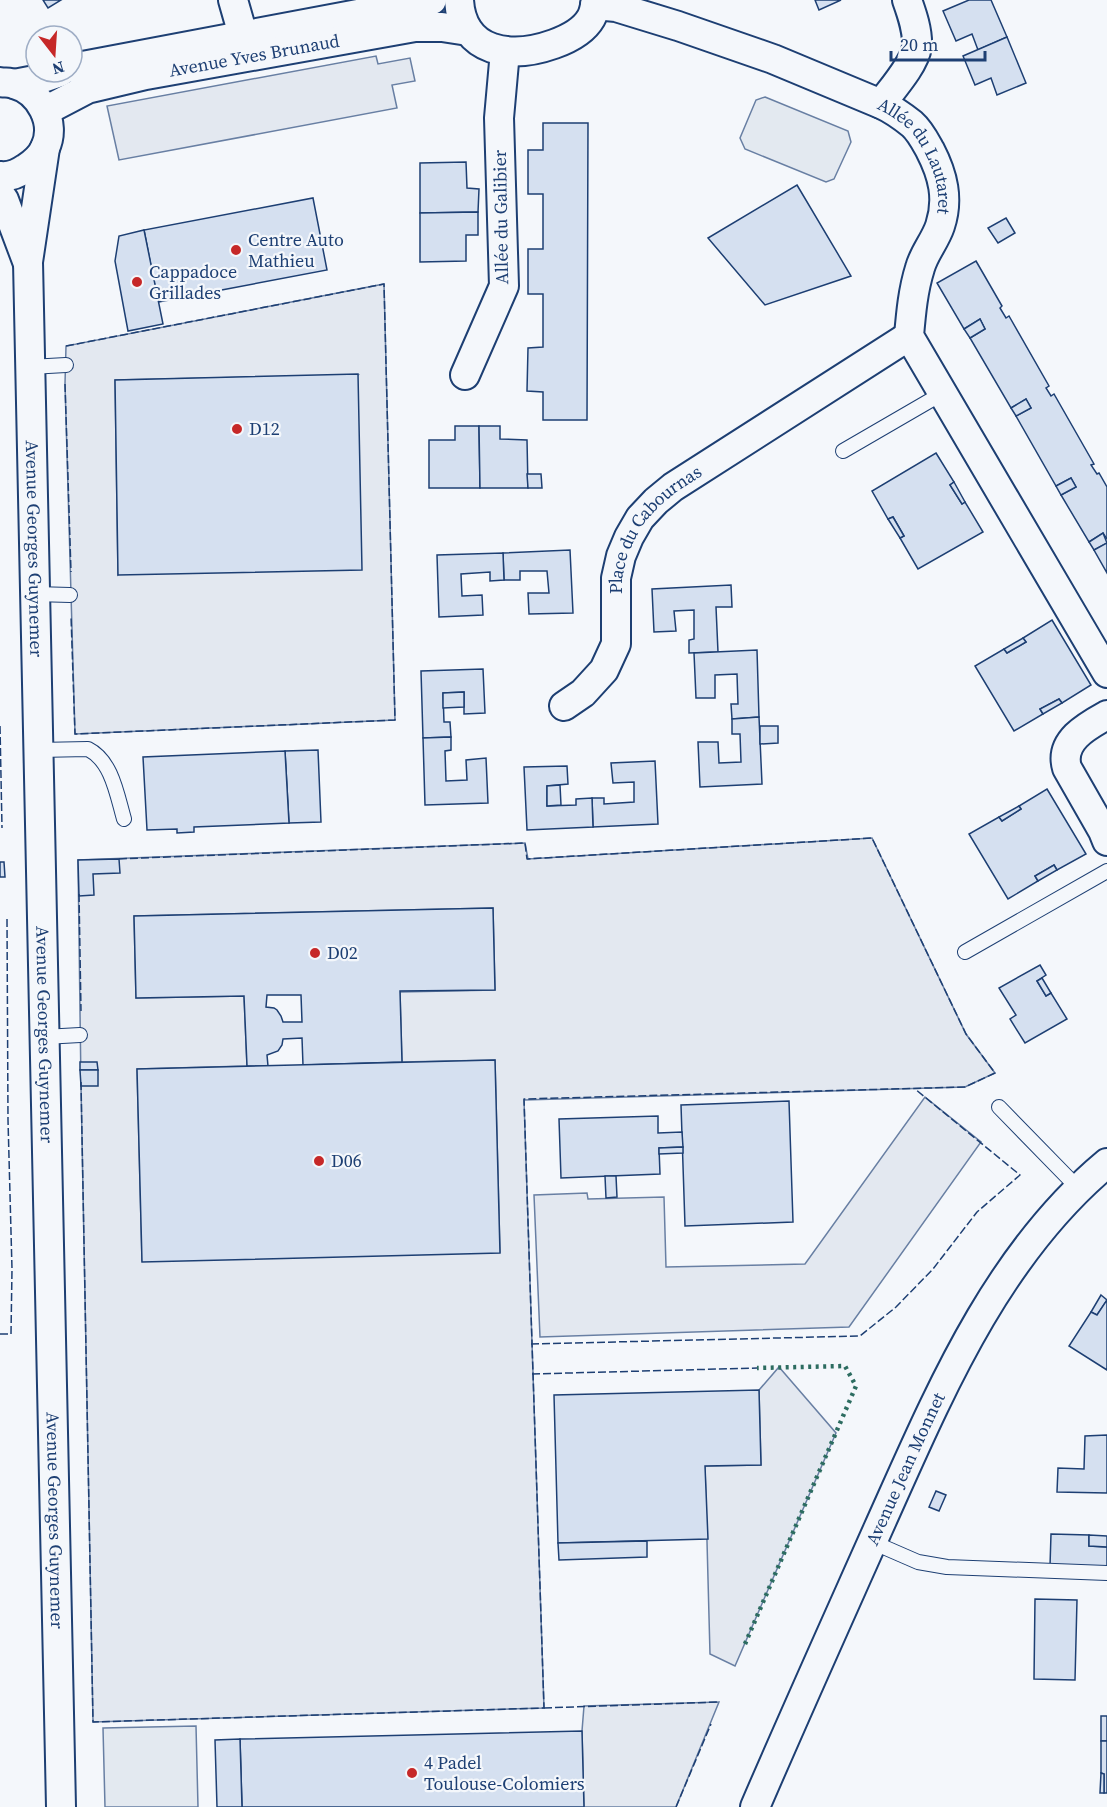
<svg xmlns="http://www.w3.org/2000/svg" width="1107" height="1807" font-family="'Source Serif 4',serif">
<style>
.garden{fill:#e3e9f0;stroke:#687fa3;stroke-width:1.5}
.parking{fill:#e3e8f0;stroke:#687fa3;stroke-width:1.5;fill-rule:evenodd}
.building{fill:#d5e0f0;stroke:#1d3f73;stroke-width:1.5;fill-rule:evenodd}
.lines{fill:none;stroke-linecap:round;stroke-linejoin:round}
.service-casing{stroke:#1d3f73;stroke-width:16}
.minor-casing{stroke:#1d3f73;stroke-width:32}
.service{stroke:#f4f7fb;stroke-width:14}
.minor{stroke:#f4f7fb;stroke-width:28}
.hedge{stroke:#2c6c60;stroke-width:4.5;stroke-dasharray:3 4.5;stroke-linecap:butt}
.fence{stroke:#1d3f73;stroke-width:1.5;stroke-dasharray:8 3;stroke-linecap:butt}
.poi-dot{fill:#c62828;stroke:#f4f7fb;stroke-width:2}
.labels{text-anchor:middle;stroke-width:4.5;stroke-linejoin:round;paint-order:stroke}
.street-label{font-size:18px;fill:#1d3f73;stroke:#f4f7fb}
.poi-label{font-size:18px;fill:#1d3f73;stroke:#f4f7fb;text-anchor:start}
</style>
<rect width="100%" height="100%" fill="#f4f7fb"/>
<g class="garden">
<polygon points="765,97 848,131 851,142 834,179 826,182 745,149 740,138 756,100"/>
<polygon points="196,1726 198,1807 105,1807 103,1728"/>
</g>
<g class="parking">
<polygon points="376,56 378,64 410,58 415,81 392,85 397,108 119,160 107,106"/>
<path d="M384 284 395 720 75 734 65 384 66 346ZM358 375 118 575 115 380Z"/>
<path d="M872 838 966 1034 995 1073 965 1087 524 1100 544 1708 93 1722 81 1086 78 860 525 843 528 859ZM493 908 495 990 400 992 402 1062 495 1060 500 1252 142 1261 137 1069 247 1066 244 996 136 998 134 916Z"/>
<polygon points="925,1097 981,1142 849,1327 540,1337 534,1195 587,1193 588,1199 664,1197 666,1267 805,1264"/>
<polygon points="779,1367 836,1433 735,1666 710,1654 705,1466 761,1465 759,1390"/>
<polygon points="719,1702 676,1807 584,1807 582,1731 584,1706"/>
</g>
<g class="building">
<polygon points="43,0 61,0 48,8"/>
<polygon points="815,0 841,0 819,10"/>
<polygon points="969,0 991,0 1007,37 978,50 972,34 956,41 943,11"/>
<polygon points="1007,37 1026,83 997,95 991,78 975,85 963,56"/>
<polygon points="543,123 588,123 587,420 543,420 543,392 527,391 528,348 543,347 543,294 528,294 528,249 543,249 543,194 528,194 528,150 543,150"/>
<polygon points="466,162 467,188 479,189 478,212 420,213 420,163"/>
<polygon points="797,185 851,276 765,305 708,238"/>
<polygon points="313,198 327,270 158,302 144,230"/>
<polygon points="478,212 478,235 466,235 466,261 420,262 420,213"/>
<polygon points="1006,218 1015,233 998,243 988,228"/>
<polygon points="144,230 163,324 128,331 115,261 119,236"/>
<polygon points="976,261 1002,306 1000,308 1006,318 1009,316 1049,386 1046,388 1051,396 1054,394 1094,464 1091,465 1097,474 1099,473 1107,487 1107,539 1103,533 1089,542 1061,495 1076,487 1071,478 1056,486 1016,416 1031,408 1026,399 1011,408 970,338 985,329 980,319 964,329 937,283"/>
<polygon points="980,319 985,329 970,338 964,329"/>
<polygon points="358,374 362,570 118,575 115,380"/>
<polygon points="1026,399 1031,408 1016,416 1011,408"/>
<polygon points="455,426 479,426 480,488 429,488 429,440 455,440"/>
<polygon points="479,426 500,426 500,439 527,440 528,488 480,488"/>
<polygon points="936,453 954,482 950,485 962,504 965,502 983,532 918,569 900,538 904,536 893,517 888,519 872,491"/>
<polygon points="527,474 541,474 542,488 528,488"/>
<polygon points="1071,478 1076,487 1061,495 1056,486"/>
<polygon points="954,482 965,502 962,504 950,485"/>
<polygon points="893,517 904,536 900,538 888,519"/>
<polygon points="1103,533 1107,543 1094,550 1089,542"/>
<polygon points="1107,543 1107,573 1094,550"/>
<polygon points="570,550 573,613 529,614 528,593 549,593 547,571 520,571 520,580 504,580 503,553"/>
<polygon points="503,553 504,580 490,581 490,572 461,574 462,596 482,595 483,615 439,617 437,555"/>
<polygon points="731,585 732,607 716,607 718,652 689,653 689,640 694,639 694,610 674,611 676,631 654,632 652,589"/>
<polygon points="1052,620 1091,685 1062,703 1059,699 1040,709 1043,714 1014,731 975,666 1004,649 1007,653 1026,642 1023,638"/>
<polygon points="1023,638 1026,642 1007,653 1004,649"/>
<polygon points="757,650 759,717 732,719 731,704 738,704 737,674 715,675 715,698 696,698 694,653"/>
<polygon points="483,669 485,713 464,714 464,692 443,693 444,722 450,722 451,737 423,738 421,671"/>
<polygon points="464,692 464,707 443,708 443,693"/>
<polygon points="1059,699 1062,703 1043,714 1040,709"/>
<polygon points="759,717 762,784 700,787 698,742 718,742 719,763 741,762 740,734 732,734 732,719"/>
<polygon points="760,726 778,726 778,743 760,744"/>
<polygon points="451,737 451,750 445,751 446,781 467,780 466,760 486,758 488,803 425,805 423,738"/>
<polygon points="318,750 321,822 289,823 285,751"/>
<polygon points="285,751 289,823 194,827 194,832 177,833 177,829 147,830 143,757"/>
<polygon points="655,761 658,824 593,827 592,798 604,798 604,804 634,802 634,782 613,783 611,763"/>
<polygon points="567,766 568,784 547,786 547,806 576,805 576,799 592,798 593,827 527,830 524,767"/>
<polygon points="560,785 561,805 547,806 547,786"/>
<polygon points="1047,789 1086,854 1057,870 1054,865 1035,876 1038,881 1008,899 969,834 999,817 1002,821 1021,809 1019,806"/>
<polygon points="1019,806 1021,809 1002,821 999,817"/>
<polygon points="119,859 120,873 93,874 94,895 79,896 78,860"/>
<polygon points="0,862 4,862 5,877 0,877"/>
<polygon points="1054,865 1057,870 1038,881 1035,876"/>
<path d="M493 908 495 990 400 991 402 1062 303 1065 302 1038 283 1039 282 1045 278 1051 267 1055 268 1066H247L244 996 136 998 134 916ZM267 995H301L302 1022H283L281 1016 277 1010 274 1008 266 1007Z"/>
<polygon points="1040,965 1046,975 1037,981 1046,996 1051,993 1067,1019 1025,1043 1010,1019 1016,1015 999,988"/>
<polygon points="1042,978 1051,993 1046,996 1037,981"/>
<polygon points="495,1060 500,1253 142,1262 137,1069"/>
<polygon points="80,1062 97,1062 98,1070 80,1070"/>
<polygon points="80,1070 98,1070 98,1086 81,1086"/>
<polygon points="789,1101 793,1222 685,1226 681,1105"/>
<polygon points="658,1116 658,1133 682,1132 683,1147 659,1148 660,1174 561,1178 559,1119"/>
<polygon points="683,1147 683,1153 659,1154 659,1148"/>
<polygon points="605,1176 616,1176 617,1197 606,1198"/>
<polygon points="1101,1295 1107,1300 1097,1315 1091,1312"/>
<polygon points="1107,1300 1107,1370 1069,1346 1091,1312 1097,1315"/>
<polygon points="759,1390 761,1465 705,1466 708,1539 558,1543 554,1395"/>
<polygon points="1107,1435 1107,1493 1057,1492 1058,1468 1084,1469 1085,1436"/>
<polygon points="936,1491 946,1495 939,1511 929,1507"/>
<polygon points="1051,1534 1089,1535 1089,1546 1107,1547 1107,1568 1050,1566"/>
<polygon points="1089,1535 1107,1536 1107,1547 1089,1546"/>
<polygon points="647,1541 647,1557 559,1560 558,1543"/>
<polygon points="1035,1599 1077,1600 1075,1680 1034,1679"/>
<rect x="1101" y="1716" width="6" height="25"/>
<polygon points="582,1731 584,1807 242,1807 240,1739"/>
<polygon points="240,1739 242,1807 217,1807 215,1740"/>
<polygon points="1101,1741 1107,1741 1107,1793 1104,1793 1104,1774 1101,1773"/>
<polygon points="1101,1773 1104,1774 1104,1793 1100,1793"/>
</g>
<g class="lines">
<g class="service-casing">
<g id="service">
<polyline points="30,367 66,365"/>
<polyline points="843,451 943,393"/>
<polyline points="35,594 70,595"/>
<path d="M38 750 88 749C112 761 117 795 124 819"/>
<polyline points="965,952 1107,871"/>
<polyline points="44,1037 80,1035"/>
<polyline points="999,1107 1079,1189"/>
<polyline points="872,1542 918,1562 947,1567 1107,1573"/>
</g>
</g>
<g class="minor-casing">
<g id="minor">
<polyline points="233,0 243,35"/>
<path d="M459 0C462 54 512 59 554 44 568 39 583 32 591 18 594 13 595 6 596 0"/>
<path id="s1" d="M595 5 616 7 678 26 773 59 881 104C892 109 902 116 912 124 920 131 925 141 930 150 943 175 949 199 940 226 935 241 924 253 920 268 913 290 911 313 909 336L1107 673"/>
<polyline points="72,68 432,0"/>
<path d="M0 82C4 83 10 82 14 84 40 91 57 123 45 148 41 157 34 163 26 168 19 173 9 177 0 176"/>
<polyline points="14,84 40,79 60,72"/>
<path d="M881 104C892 89 914 65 917 47 918 31 912 14 907 0"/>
<path id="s2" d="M45 111 87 89 146 75 415 27H442L468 31"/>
<path id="s3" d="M45 148 28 262 61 1807"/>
<polyline points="0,194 4,200 27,261"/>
<polyline points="465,375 504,286 499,118 505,51"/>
<path id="s4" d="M564 706 583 693 604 670 616 644V578L621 556 629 537 640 518 656 501 673 487 909 336"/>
<path d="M1107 715C1087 726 1059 741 1067 768L1103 831 1107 841"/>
<path id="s5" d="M755 1807C795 1714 837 1621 878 1529 937 1398 994 1257 1107 1163"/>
</g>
</g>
<use href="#service" class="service"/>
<use href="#minor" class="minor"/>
<polyline class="hedge" points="745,1644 856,1386 845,1366 757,1368"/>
<g class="fence">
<polyline points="66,346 384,284 395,720 75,734 71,616"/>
<polyline points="65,384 71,572"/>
<polyline points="0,726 2,828"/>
<polyline points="79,894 81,1011"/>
<polyline points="81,1082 93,1722 544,1708 524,1099 965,1087 995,1073 966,1034 872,838 527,859 525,843 116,859"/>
<polyline points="0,1334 11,1334 12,1269 8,1120 7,919"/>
<polyline points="531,1344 860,1336 896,1307 933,1269 977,1212 1020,1175 915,1089"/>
<polyline points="532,1374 757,1368"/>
<polyline points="544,1708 719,1702"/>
<polyline points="676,1807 711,1724"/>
</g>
</g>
<g class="poi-dot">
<circle cx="236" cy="250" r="6"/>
<circle cx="137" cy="282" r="6"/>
<circle cx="237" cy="429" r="6"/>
<circle cx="315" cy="953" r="6"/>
<circle cx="319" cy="1161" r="6"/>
<circle cx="412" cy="1773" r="6"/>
</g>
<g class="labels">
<g class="street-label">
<text dy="6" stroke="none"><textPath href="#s2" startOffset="218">Avenue Yves Brunaud</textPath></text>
<text dy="6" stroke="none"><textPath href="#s1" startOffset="370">Allée du Lautaret</textPath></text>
<text transform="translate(501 217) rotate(-91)" y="6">Allée du Galibier</text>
<text dy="6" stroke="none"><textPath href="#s4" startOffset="212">Place du Cabournas</textPath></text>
<text dy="6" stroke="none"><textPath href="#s3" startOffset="402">Avenue Georges Guynemer</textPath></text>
<text dy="6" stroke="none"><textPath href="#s3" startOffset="888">Avenue Georges Guynemer</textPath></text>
<text dy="6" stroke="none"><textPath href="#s5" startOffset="370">Avenue Jean Monnet</textPath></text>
<text dy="6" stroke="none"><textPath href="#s3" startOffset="1374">Avenue Georges Guynemer</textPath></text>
</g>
<g class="poi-label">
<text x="248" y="246">Centre Auto<tspan x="248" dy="21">Mathieu</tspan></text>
<text x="149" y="278">Cappadoce<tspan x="149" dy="21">Grillades</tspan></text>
<text x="249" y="435">D12</text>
<text x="327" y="959">D02</text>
<text x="331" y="1167">D06</text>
<text x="424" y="1769">4 Padel<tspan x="424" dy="21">Toulouse-Colomiers</tspan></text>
</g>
</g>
<g transform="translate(54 54) rotate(163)"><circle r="28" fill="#f4f7fb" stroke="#9eadc5" stroke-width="1.5"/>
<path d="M0-4.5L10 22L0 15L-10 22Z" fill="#c62828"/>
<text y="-9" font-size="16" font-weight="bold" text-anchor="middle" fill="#1d3f73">N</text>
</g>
<path d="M891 51v9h94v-9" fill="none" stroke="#1d3f73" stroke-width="3"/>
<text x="900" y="51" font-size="18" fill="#1d3f73" stroke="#f4f7fb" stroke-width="4.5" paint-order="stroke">20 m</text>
</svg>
